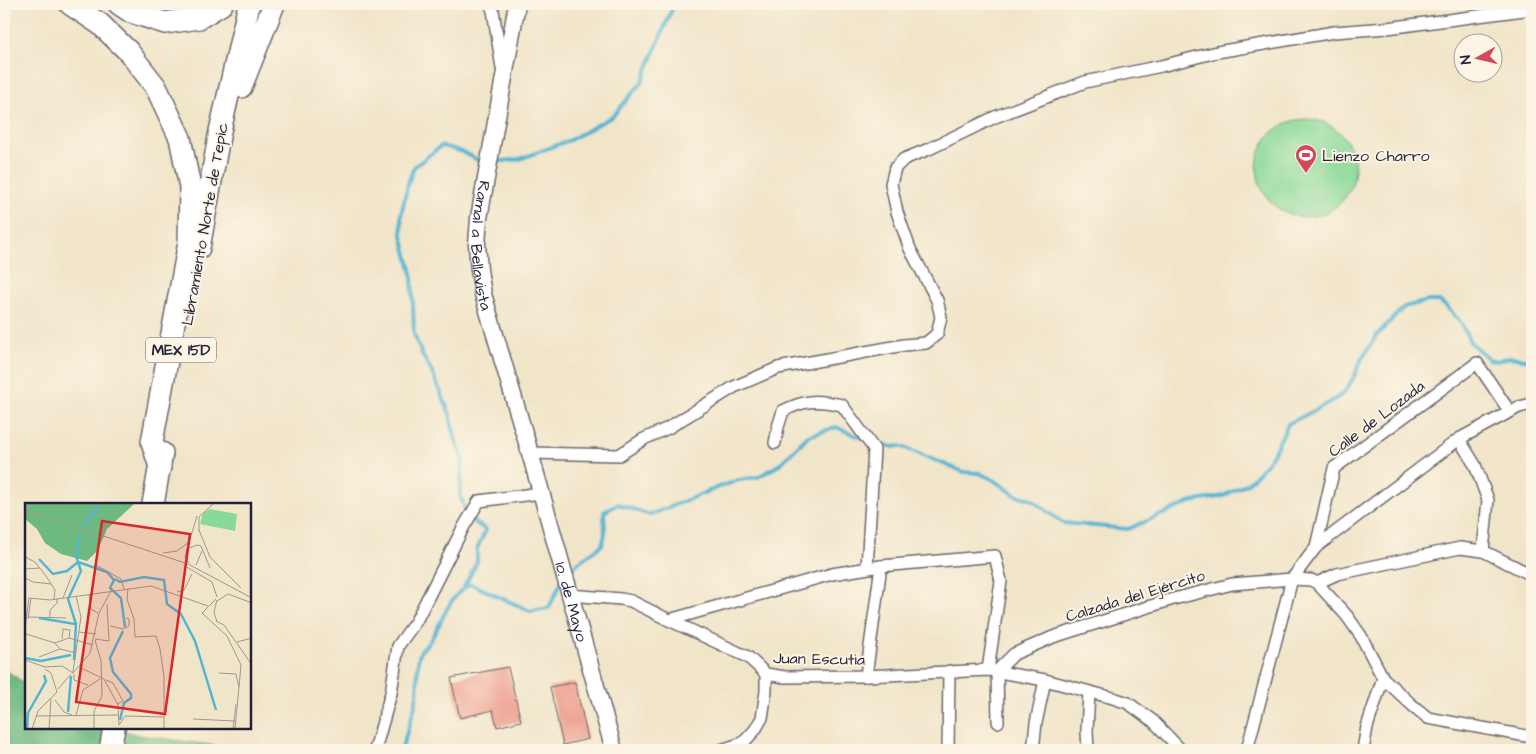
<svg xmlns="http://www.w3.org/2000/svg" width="1536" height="754" font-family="'Architects Daughter',sans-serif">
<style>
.green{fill:#89d998;stroke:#567e6a}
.forest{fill:#6eb980;stroke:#486e5e}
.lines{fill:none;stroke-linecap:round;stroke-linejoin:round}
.stream{stroke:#54b5d3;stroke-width:4}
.building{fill:#ec9788}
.street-casing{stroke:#6a666d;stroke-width:14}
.secondary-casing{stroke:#6a666d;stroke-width:19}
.highway-casing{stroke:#6a666d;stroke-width:24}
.street{stroke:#fff;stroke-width:11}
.secondary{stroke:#fff;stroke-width:16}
.highway{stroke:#fff;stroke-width:21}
.labels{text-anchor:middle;stroke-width:4;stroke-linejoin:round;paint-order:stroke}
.shield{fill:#fcf5e5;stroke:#63616e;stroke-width:1}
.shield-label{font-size:15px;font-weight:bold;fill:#22223b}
.poi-label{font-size:16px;fill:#22223b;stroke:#fcf5e5;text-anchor:start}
.street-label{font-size:16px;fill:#22223b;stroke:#fcf5e5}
.inset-river{fill:none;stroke:#54b5d3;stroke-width:2.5}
.inset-road{fill:none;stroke:#9e9790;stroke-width:1}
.view{fill:#d62828;fill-opacity:0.15;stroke:#d62828;stroke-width:2.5}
.inset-edge{fill:none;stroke:#22223b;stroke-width:2.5}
</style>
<rect width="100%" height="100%" fill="#fcf5e5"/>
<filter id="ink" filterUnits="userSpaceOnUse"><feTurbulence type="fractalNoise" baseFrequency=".02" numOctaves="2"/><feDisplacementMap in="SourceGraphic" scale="10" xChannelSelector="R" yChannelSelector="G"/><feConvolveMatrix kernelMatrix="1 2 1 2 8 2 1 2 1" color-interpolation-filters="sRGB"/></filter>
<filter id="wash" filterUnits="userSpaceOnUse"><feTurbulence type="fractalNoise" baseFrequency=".0096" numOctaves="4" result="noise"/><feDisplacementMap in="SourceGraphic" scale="20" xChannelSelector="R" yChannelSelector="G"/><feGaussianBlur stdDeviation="1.12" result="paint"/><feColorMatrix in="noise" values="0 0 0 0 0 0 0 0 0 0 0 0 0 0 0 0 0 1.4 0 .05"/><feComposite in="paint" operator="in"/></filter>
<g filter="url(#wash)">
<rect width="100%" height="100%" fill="#f1e5c9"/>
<circle class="green" cx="1306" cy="168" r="49"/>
<polygon class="forest" points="4,669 26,684 26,728 117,728 138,735 248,750 4,750"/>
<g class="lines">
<g class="stream">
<polyline points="494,162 520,159 570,140 613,116 642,82 674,4"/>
<polyline points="873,442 893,447 900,446 964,472 979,473 994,480 1015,495 1031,499 1063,523 1128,529 1191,502 1223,496 1248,483 1260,471 1272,456 1288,424 1329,403 1344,393 1354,377 1361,360 1377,335 1404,307 1428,301 1439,301 1447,307 1461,323 1470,342 1489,359 1497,361 1509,357 1532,360"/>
<polyline points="569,571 580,561 602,545 605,534 604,512 618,504 650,515 714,489 739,480 758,477 779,465 808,436 836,427 862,438"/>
<path d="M464 587 477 562V549L486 530 467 517 460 494 463 460 455 438 450 414 430 368 422 355 414 334 412 274 402 235 401 215 408 183 414 167 441 146C455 149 470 153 481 163H485"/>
<path d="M401 750C407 732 414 714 417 695 419 682 415 667 420 653 421 649 426 646 429 642 443 623 448 594 471 584L530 611 549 608 561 582"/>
</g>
</g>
<g id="blocks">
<g class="building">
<polygon points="508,667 521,721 497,727 493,710 460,718 451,678"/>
<polygon points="575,682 588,739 563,745 550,687"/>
</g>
</g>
</g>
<g filter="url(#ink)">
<use href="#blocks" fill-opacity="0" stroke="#6a666d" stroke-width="1"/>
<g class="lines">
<g class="street-casing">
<g id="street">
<polyline points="490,4 493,10 502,68"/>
<polyline points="1459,439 1475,465 1488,500 1483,551"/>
<path d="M775 443 778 427 783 411C806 399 818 400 842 405L874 449 867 568"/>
<polyline points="530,453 619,455 644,439 668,428 734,387 778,368 904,345 926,343 937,334 941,317 937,300 910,249 897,212 891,184 895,168 904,159 929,149 995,117 1085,82 1161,66 1217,52 1334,32 1387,28 1532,9"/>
<polyline points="1316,547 1334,468 1477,363 1510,412"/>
<polyline points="1317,583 1347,616 1361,636 1383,678 1412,705 1428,718 1532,737"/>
<polyline points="569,595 621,599 631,601 669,620 748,657 766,674 785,677 866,676 988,670 1045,680 1113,698 1128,703 1153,721 1181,750"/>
<polyline points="669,620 832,574 881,566 995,556 1001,581 988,670"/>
<polyline points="997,671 1014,654 1053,637 1170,600 1232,584 1292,579 1311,580 1317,583 1337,574 1460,548 1483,551 1532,575"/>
<polyline points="997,671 998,722"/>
<polyline points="866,676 881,566"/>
<polyline points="375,750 391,693 398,646 416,621 463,528 479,501 541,493"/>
<polyline points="721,750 743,743 755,730 762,718 766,691 766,674"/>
<polyline points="948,750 949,671"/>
<polyline points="1033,750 1036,723 1045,680"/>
<polyline points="1088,750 1087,731 1089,692"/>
<polyline points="1247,750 1292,579 1316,547 1459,439 1519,407 1532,404"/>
<polyline points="1363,750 1367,727 1383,678"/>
</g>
</g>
<g class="secondary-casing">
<g id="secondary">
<path id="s1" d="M517 4 479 218 477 244 479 270 483 294 530 453 614 750"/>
</g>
</g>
<g class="highway-casing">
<g id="highway">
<polyline points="70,4 100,24 128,51 156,87 180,138 190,187 189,242 152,442 160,467"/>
<polyline points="119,4 131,12 165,23 199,18 222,4"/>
<polyline points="241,87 274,4"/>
<polyline points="199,248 220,131 249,4"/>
<polyline points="153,504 162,453"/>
<polyline points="110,750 114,728"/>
</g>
</g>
<use href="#street" class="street"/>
<use href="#secondary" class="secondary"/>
<use href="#highway" class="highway"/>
</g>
</g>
<defs>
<g id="stadium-pin" transform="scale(1.125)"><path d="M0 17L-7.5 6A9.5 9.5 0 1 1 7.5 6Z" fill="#d1495b" stroke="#fcf5e5"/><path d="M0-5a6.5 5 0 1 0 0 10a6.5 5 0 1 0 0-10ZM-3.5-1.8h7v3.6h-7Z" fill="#fff"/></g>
</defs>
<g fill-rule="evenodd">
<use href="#stadium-pin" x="1306" y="155"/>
</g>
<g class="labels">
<rect class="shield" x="146" y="337.5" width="70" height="25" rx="4"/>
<g class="shield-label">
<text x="181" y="355">MEX 15D</text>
</g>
<g class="poi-label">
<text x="1322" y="161">Lienzo Charro</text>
</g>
<g class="street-label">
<text transform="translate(204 224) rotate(-80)" y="6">Libramiento Norte de Tepic</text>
<text dy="6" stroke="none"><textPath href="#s1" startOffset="245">Ramal a Bellavista</textPath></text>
<text transform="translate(1376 418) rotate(-37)" y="6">Calle de Lozada</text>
<text transform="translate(1135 595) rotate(-17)" y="6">Calzada del Ejército</text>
<text dy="6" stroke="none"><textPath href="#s1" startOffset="614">1o. de Mayo</textPath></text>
<text transform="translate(819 658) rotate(1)" y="6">Juan Escutia</text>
</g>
</g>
<g transform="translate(25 503)">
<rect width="226" height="226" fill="#f1e5c9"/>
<path d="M185 6 212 11 210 28 175 21 178 10Z" fill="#89d998"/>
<path d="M0 1H108V2L82 26 73 47 62 58 36 51 20 40 12 26 0 16Z" fill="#6eb980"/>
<path class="inset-river" d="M58 23 74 4M14 56 28 71 42 68 53 59 82 69 89 77 85 85 96 95 100 124M90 76 95 79 119 74 139 77 142 101 156 111 170 138 191 207M14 115 50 121M0 155 16 158 46 152M49 157 51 121 43 96 56 68 51 53 55 32M43 209 46 173M95 217 99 200 106 195V191L88 169 85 155 98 128M2 226 3 210 21 178 19 172"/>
<path class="inset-road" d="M0 7 163 61 227 95M174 27 185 54 216 85M174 28V14L188 1M138 50 152 48 164 39 172 13M0 54 10 59 21 73 30 87 29 96M164 60 160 54 162 46 172 42 176 43 185 65M69 61 96 76 99 86M171 62 177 48M160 63 187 79 192 94M0 66 15 65M0 75 8 79 26 81M103 86 102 96 109 116 110 134 131 133 135 146 139 173V226M152 89 159 87 167 71M64 91 66 106 73 110M38 95 47 72M191 96 177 110 202 133 216 162 210 226M192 97 189 109 192 119M192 98 203 91 227 100M3 114 41 115M25 114V107L32 100V96M3 116 6 95M191 118 199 122 227 162M85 123 98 126 104 123V116L101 115M0 125 4 95 25 97 126 83 183 103M54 129 71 131M1 131 30 140 35 146M37 136 38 126 45 127 44 135M70 136 84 138 82 101M212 139 227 135M30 140 44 135 68 142M14 154 35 146 51 150M0 157 20 164 37 163 48 170 65 150 74 110 86 88M54 164 79 176 93 202 94 222M48 169 56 114 51 93M194 170 211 171 214 184M49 171V177L63 182M81 177 88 180 98 198 92 201M33 186 46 171M30 197 39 209 47 212M51 212 58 187 75 176M11 213 93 212M168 216 210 218M94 222 100 213 139 214M7 226 13 208 32 189 26 170 20 166M24 226 26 196M69 226V208L77 193 76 158 70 137M208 226 211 201"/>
<path class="view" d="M77 18 165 31 140 211 51 199Z"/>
<rect width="226" height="226" class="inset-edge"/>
</g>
<rect width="1536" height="754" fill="none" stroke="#fcf5e5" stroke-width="20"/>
<g transform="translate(1478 58) rotate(262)"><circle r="24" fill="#fcf5e5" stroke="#a5a1a1"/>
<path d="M0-4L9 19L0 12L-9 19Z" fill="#d1495b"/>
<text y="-8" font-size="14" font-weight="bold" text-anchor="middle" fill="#22223b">N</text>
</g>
</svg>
